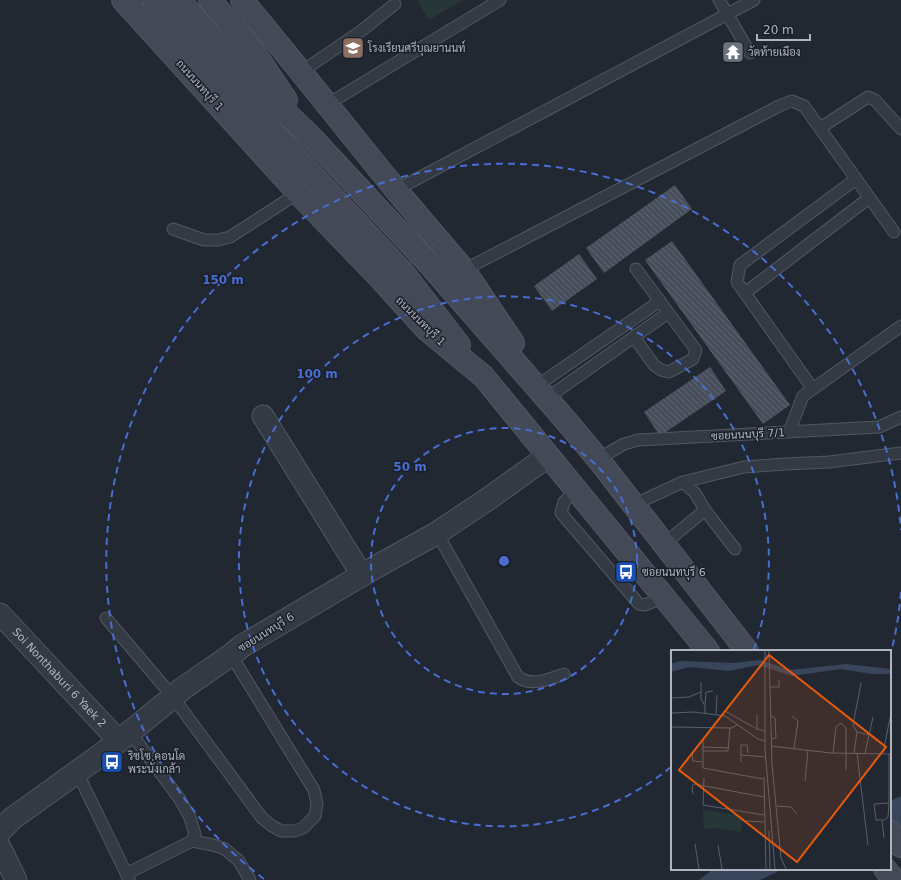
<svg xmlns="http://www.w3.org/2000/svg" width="901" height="880" font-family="'DejaVu Sans',Sarabun,sans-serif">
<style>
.green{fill:#273737}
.water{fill:#39455a}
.building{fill:url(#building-back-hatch)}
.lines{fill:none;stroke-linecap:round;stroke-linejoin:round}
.service-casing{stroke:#525761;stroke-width:13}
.minor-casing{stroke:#525761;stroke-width:23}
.tertiary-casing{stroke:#525761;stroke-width:24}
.secondary-casing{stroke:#525761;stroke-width:24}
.service{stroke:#343a43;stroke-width:11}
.minor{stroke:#343a43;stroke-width:21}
.tertiary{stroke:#343a43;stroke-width:22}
.secondary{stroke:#434956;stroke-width:22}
.path-bridge{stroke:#455255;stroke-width:2.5;stroke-dasharray:3 3;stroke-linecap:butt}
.ring{fill:none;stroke:#496dd1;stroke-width:2;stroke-dasharray:7 5}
.labels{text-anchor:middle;stroke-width:3;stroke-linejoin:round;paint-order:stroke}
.poi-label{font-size:11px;fill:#afb4c0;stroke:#1a1f28;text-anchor:start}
.street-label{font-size:11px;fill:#afb4c0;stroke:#1a1f28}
.inset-road{fill:none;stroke:#5a606b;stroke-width:1}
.view{fill:#e8590c;fill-opacity:0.15;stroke:#e8590c;stroke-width:2}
.inset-edge{fill:none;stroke:#afb4c0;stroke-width:2}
.centre{fill:#496dd1;stroke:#1a1f28;stroke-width:2}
.ring-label{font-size:12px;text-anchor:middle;font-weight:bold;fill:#496dd1;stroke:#1a1f28;stroke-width:3;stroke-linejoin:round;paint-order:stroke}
</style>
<defs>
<pattern id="building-back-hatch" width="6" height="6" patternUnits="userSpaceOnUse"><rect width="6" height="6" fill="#484f5c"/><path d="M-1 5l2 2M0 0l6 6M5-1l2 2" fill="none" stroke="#606672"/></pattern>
</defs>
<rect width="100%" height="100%" fill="#212832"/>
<polygon class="green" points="417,0 463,0 429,20"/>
<g class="water">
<polygon points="901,796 901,833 890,838 890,801"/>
<polygon points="713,869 784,869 781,870 760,880 699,880"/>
</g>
<g class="building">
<polygon points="675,185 692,209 604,273 586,248"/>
<polygon points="672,241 790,405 763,424 645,260"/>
<polygon points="579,254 597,279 552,311 534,286"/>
<polygon points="710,367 726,391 660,436 644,412"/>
</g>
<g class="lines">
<g class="service-casing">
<g id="service">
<polyline points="719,0 750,53"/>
<polyline points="301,72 361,31 395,4"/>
<polyline points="328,104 500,0"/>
<polyline points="820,128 868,97 875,100 901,129"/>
<polyline points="396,190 754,0"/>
<polyline points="173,229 204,240 218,240 230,237 298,193"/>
<polyline points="464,270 781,105 792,101 804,106 894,232"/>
<polyline points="745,293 869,198"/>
<polyline points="634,337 654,365 661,370 669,372 693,359 696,350 636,269"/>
<polyline points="541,383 660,301"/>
<polyline points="813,389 737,282 740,265 856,179"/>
<polyline points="550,396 668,313"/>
<polyline points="789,432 803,396 901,326"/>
<polyline points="598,459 624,444 638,440 879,427 901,417"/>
<polyline points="683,482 744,467 785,464 829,462 901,453"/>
<polyline points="576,490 564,502 561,513 639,604 645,605 663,597"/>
<polyline points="633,505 683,482 695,493 705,510 735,549"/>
<path d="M437 533 518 677C531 687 550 679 564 674"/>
<polyline points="664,544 705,510"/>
<polyline points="106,618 173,697 262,818 272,826 281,831 295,831 303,828 315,816 317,804 314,790 231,655"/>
<polyline points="130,732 179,798 189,815 195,834 192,841"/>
<polyline points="77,772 129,879"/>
<polyline points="126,874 192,841 213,845 225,849 239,861 250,880"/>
</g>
</g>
<g class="minor-casing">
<g id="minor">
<polyline points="263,416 362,575"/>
<path id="s1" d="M0 614 119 741"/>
<polyline points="0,847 16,880"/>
</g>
</g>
<g class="tertiary-casing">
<polyline id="tertiary" points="0,831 13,818 91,762 119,741 173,697 182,689 231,655 242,646 374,568 437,533 488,499 548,456"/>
</g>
<g class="secondary-casing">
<g id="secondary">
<polyline points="123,0 298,193 378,276 426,329 483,376 708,651"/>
<polyline points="153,0 268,127 405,275 459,345"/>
<polyline points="179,0 236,65 310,136 431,266 568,423 598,459 747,651"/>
<polyline points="210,0 253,51 286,100"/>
<polyline points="242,0 301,72 396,190 464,270 513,343"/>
<polyline points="890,832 901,846"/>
<polyline points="885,869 894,880"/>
</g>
</g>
<use href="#service" class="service"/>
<use href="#minor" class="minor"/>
<use href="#tertiary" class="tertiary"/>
<use href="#secondary" class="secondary"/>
<polyline class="path-bridge" points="380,286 442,238"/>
</g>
<g class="ring">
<circle cx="504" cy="561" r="133"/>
<path d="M671 767A265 265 0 1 1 754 649"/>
<path d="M901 592A398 398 0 0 1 890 657M264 879A398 398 0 1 1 901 530"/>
</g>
<defs>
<g id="school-square" transform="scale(1.15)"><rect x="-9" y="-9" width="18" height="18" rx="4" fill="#8d6e63" stroke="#1a1f28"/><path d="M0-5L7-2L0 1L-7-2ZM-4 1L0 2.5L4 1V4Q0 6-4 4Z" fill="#fff"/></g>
<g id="temple-square" transform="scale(1.15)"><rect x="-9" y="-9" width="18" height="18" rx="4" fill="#6b7280" stroke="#1a1f28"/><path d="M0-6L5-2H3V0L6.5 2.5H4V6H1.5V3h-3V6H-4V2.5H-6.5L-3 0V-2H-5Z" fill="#fff"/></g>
<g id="bus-square" transform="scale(1.15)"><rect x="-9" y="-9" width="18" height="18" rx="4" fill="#1a4fb4" stroke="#1a1f28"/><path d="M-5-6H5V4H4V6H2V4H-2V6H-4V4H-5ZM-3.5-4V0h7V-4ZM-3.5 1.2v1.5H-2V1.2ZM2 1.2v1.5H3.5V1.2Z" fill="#fff"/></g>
</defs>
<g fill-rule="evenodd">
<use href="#school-square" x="353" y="48"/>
<use href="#temple-square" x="733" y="52"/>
<use href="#bus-square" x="626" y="572"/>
<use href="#bus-square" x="112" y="762"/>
</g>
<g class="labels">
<g class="poi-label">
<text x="368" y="52">โรงเรียนศรีบุณยานนท์</text>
<text x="748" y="56">วัดท้ายเมือง</text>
<text x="642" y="576">ซอยนนทบุรี 6</text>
<text x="128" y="760">ริซโซ คอนโด<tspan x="128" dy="13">พระนั่งเกล้า</tspan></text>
</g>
<g class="street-label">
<text transform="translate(200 85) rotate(48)" y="4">ถนนนนทบุรี 1</text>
<text transform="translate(421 321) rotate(45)" y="4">ถนนนนทบุรี 1</text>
<text transform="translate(748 434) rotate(-3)" y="4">ซอยนนนบุรี 7/1</text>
<text transform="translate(266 632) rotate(-32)" y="4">ซอยนนทบุรี 6</text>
<text dy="4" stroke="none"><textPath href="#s1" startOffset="87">Soi Nonthaburi 6 Yaek 2</textPath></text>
</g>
</g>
<g transform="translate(671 650)">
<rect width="220" height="220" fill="#212832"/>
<path d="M32 160 71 166 70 182 45 178 33 179Z" fill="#273737"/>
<path d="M89 10 119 20 175 14 220 19V24H200L170 19 121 26 87 15 58 21 19 17 0 22V14L9 11 63 13Z" fill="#39455a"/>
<path class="inset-road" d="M94 1V99L104 219M98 1 101 114 110 208 115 219M30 32V49L34 56V63M190 33 182 75 186 82 198 85M99 37H108V30M0 48 18 47 30 42M34 55 35 42 42 41M54 61 86 79M0 63 23 62 54 66 87 89 94 91M45 64 46 45M86 65V79L94 81M100 66 104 68 105 88 100 89M121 66 127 71 123 98M0 77 61 78 66 75M32 90V118L92 129M100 96 160 103 220 104M32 97 58 98M32 101H57L59 78M21 103 22 111 31 112M162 103 165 77 170 73 175 78V120M183 103 186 82M186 103 197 195M194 103 202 67M212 103 220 63M70 105 94 107M70 112V95H76L77 103M93 127 95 219M33 128 32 155 93 165M134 131 137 100M22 144 21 136 23 134 93 147M218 153 203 154 205 170H214L217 167 218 153V104M106 156 120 157 126 164M74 171 93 172M211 171 213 188M98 181 99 219M24 194 28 219M47 195 51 219"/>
<path class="view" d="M98 5 215 97 126 212 8 120Z"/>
<rect width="220" height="220" class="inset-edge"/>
</g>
<circle cx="504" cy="561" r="6" class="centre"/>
<g class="ring-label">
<text x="223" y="284">150 m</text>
<text x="317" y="378">100 m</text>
<text x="410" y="471">50 m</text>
</g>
<path d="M757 34v6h53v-6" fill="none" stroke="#afb4c0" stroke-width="2"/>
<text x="763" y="34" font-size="12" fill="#afb4c0" stroke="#1a1f28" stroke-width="3" paint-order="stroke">20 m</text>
</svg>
